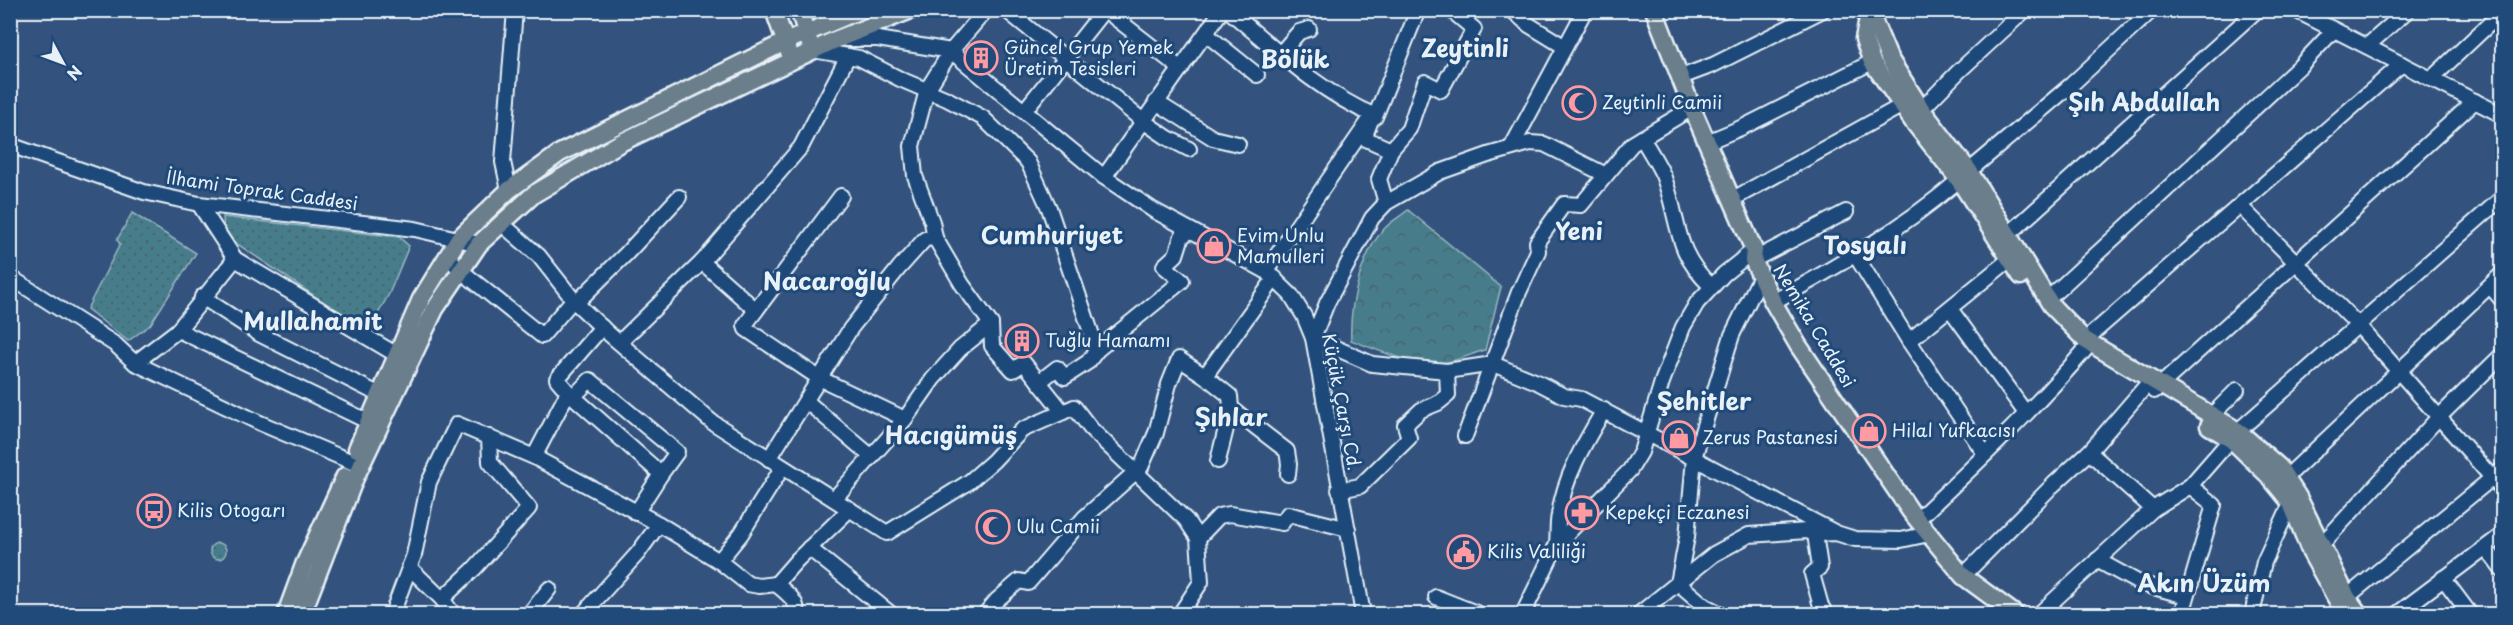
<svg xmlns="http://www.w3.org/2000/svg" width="2513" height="625" font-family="'Playpen Sans',sans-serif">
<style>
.grass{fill:url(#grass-dots);stroke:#98b7c2;stroke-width:1.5}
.forest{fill:url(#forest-crowns);stroke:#98b7c2;stroke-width:1.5}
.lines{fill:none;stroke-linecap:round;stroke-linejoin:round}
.minor-casing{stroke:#e8f1f8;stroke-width:18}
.major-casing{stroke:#e8f1f8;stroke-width:21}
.minor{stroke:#1f4a7a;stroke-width:14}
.major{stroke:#6b7e8b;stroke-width:16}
.labels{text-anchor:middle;stroke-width:6;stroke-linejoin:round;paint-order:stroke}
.poi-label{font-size:18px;fill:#e8f1f8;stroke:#1f4a7a;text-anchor:start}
.street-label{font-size:18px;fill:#e8f1f8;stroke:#1f4a7a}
.district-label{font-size:24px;font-weight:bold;fill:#e8f1f8;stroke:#1f4a7a}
</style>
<defs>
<pattern id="grass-dots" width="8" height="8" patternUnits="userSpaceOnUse" patternTransform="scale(1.5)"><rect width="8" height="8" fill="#477d8b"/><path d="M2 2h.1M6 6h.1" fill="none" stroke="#47656e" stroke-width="1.8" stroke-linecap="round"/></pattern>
<pattern id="forest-crowns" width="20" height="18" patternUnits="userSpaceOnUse" patternTransform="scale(1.5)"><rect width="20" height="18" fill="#477d8b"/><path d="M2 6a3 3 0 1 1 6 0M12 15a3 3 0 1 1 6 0" fill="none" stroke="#47656e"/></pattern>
</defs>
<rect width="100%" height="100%" fill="#33537e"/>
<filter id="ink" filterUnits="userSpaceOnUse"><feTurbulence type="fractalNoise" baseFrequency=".0167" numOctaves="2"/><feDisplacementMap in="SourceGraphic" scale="12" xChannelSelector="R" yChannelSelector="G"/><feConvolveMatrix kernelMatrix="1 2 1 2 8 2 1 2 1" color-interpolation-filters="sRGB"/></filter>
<g filter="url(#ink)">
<g class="grass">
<polygon points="132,213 196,253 150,325 128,341 87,309 120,244 117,240"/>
<polygon points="223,217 399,237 409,246 389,294 368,332 224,235"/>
<circle cx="218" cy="551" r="8"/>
</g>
<path class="forest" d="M1408 210 1501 287 1485 350C1471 354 1457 361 1443 363 1417 367 1376 350 1351 340 1349 307 1361 252 1385 228 1391 221 1401 216 1408 210Z"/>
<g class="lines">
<g class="minor-casing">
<g id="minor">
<polyline points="986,10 951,51 927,90 912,146 915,176 932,222 935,238 962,284 991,324 992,346 1013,370 1024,363 1063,412 1074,407 1091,429 1186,520 1198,538 1201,582 1180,614"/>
<polyline points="1006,10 1143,121 1168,138 1189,149"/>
<polyline points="1105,10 1181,69"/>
<path d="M1228 10C1274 48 1318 91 1373 115L1364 138 1391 150"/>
<polyline points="1512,10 1529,25 1565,47"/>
<polyline points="2295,10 2502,115"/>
<polyline points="1206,34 1257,75"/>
<polyline points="846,39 878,39 951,51 1104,177 1153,210 1266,271 1291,295 1304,316 1313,338 1363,614"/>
<polyline points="2367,46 2408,10"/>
<polyline points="813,50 859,58 900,79 947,99 983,118 1028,162 1049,208 1097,350"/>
<polyline points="1280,54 1299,32 1309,29"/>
<polyline points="1681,77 1713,65 1823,10"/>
<polyline points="2431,79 2502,12"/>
<polyline points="1156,102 1213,138 1238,144"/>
<polyline points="1024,111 1104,10"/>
<polyline points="1916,115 1958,72 2025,10"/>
<path d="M1642 138C1649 150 1657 162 1663 175 1680 219 1673 251 1711 286"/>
<polyline points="1707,142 1743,127 1872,62"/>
<polyline points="10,145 144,192 199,204 415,229 479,244"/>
<polyline points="1511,148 1585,10"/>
<polyline points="1969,171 2071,85 2152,10"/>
<polyline points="1606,175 1544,144 1530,143 1488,155 1440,172 1386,203 1372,218 1327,303 1313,338 1372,364 1447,371 1493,364 1537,382 1564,396 1581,399 1836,533"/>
<polyline points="1104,177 1222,10"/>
<polyline points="509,190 503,162 515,10"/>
<polyline points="841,196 745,325 746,329 819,378 905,419"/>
<polyline points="1733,199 1910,101"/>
<polyline points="1386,203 1379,179 1391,150 1409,129 1425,82 1441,90 1474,29 1451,10"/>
<polyline points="199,204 235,259 397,355"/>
<polyline points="2240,206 2358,325 2502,489"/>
<polyline points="501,223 539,256 576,303 609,334 712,422 887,533 969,482 993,461 1022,430 1063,412"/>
<polyline points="2008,235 2257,10"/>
<polyline points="448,256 460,270 542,336 572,301 576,303 626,254 679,197"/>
<polyline points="1856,256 1909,341 1985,454"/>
<polyline points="1753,260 1846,212"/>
<polyline points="702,262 756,310"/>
<polyline points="1266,271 1373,115 1375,117 1418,10"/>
<polyline points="10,277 116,345 135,363 260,423 352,462"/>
<polyline points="2490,286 2502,300"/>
<polyline points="202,297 259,334 380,395"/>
<polyline points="2048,299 2299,67 2334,30"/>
<path d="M1773 302C1838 266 1902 229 1959 180"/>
<polyline points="1951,310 2025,412"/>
<polyline points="602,327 557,379 568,392 661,474 636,513"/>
<polyline points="178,330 369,422"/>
<polyline points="2085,340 2402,64"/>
<polyline points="1909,341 2010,259"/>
<polyline points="620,342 702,262 801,147 848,56"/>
<polyline points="135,363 178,330 235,259"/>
<polyline points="1039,382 1057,368 1065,377 1088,362 1097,350 1182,281 1164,266 1176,255 1182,236 1191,231"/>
<polyline points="2154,391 2475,101"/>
<polyline points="574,396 590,380 677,452 661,474"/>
<polyline points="806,401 872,457"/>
<polyline points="1231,408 1287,451 1289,464 1288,474"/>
<polyline points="2212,415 2237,390"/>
<polyline points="1465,436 1519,292 1538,251 1537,242 1564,204 1581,205 1632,144 1692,108"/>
<polyline points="2089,452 2153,509"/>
<polyline points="534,457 568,392"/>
<polyline points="769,459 851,328 899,268 925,239 935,238"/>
<polyline points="1218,461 1231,408 1230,396 1205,376 1275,278"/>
<polyline points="2279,484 2502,274"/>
<polyline points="1339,490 1360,486 1409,438 1405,425 1421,410 1438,403 1448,395 1447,371"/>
<polyline points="834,499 905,419 933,379 960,349 991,324"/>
<path d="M1917 520C1975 465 2033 410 2085 350"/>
<polyline points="1815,534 1820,567 1812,574 1821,606 1826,614"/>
<polyline points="1198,538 1219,516 1230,514 1282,523 1288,514 1348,529"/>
<path d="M1557 544C1558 534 1557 524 1559 515 1564 477 1585 442 1604 410"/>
<polyline points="2321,545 2440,416 2502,355"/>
<polyline points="809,548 891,614"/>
<polyline points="2486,548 2502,570"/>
<polyline points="2097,560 2139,583 2186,596"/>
<polyline points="719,561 741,534 782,468"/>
<polyline points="409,567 442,599 453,614"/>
<polyline points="1963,576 2053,485 2089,452 2145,387"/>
<polyline points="2443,578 2470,614"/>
<polyline points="776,584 797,560 850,509"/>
<polyline points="1436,597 1479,614"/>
<polyline points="2347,597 2502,470"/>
<polyline points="442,599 474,569 529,508 490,462 489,437"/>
<path d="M392 614 414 555 429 482 457 424 534 457 659 524 719 561 748 584 759 586 776 584C786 593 798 600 797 614"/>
<polyline points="529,614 549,589"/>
<polyline points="583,614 638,553 659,524"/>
<polyline points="985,614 997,600 1019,581 1028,583 1084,518 1141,467 1156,433 1169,384 1179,359 1205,376"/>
<polyline points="1523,614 1557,544 1630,470 1641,452 1662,382 1683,327 1697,303 1724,274 1754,250"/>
<polyline points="1639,614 1714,554 1749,535 1807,531 1815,534 1836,533 1855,539 1901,540 1929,534"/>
<polyline points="1721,614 1705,606 1678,583 1687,537 1694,458 1732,335 1761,276"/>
<polyline points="2039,614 2153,509 2190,486 2238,431 2502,198"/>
<polyline points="2182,614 2214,505 2190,486"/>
<polyline points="2252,614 2264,562 2291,503"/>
<polyline points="2397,614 2502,535"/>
</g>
</g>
<g class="major-casing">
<g id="major">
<polyline points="774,10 789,52"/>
<polyline points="799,10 810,44"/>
<polyline points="1654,10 1692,108 1754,250 1753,260 1773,302 1798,345 1911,512 1963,576 2015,614"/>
<polyline points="1869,10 1889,58 1922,110 1969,171 2051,305 2085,340 2238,431 2279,467 2298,497 2347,597 2359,614"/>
<polyline points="1869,13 1864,39 1872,62 1912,120 1959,180 2021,276"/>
<polyline points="2209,426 2232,440 2269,476 2291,503 2311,553 2345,614"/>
<polyline points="357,449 421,299 459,238 509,190 560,153 785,42 861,10"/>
<polyline points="286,614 304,565 345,476"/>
<polyline points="302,614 355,478 435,309 479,244 534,194 620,143 835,40 911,10"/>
</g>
</g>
<use href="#minor" class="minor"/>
<use href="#major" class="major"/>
</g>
</g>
<defs>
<g id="building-ring" transform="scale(1.725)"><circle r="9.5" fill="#1f4a7a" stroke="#ff9aa2" stroke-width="1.5"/><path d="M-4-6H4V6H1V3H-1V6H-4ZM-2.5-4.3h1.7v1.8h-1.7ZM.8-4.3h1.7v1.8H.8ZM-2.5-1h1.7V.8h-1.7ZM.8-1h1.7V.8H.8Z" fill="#ff9aa2"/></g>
<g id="mosque-ring" transform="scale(1.725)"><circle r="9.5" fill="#1f4a7a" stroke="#ff9aa2" stroke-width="1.5"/><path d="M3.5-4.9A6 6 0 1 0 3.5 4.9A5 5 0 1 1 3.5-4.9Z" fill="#ff9aa2"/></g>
<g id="shop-ring" transform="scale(1.725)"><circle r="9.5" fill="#1f4a7a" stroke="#ff9aa2" stroke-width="1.5"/><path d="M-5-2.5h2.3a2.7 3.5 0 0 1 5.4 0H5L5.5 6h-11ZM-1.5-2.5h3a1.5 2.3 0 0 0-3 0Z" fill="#ff9aa2"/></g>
<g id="bus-ring" transform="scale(1.725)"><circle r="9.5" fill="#1f4a7a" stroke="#ff9aa2" stroke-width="1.5"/><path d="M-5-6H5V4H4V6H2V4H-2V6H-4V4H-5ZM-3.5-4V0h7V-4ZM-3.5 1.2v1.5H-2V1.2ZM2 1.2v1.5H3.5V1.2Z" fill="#ff9aa2"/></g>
<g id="pharmacy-ring" transform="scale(1.725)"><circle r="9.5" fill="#1f4a7a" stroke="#ff9aa2" stroke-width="1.5"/><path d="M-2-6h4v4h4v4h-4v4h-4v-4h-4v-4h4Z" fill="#ff9aa2"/></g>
<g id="civic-ring" transform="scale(1.725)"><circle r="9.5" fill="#1f4a7a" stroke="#ff9aa2" stroke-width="1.5"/><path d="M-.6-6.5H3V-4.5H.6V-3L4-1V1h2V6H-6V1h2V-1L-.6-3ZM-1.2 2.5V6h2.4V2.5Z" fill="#ff9aa2"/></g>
</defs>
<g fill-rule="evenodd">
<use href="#building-ring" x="981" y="58"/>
<use href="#mosque-ring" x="1579" y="103"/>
<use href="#shop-ring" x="1214" y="246"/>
<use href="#building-ring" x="1022" y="341"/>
<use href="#shop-ring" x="1869" y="431"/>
<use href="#shop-ring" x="1679" y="438"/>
<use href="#bus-ring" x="154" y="511"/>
<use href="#pharmacy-ring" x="1582" y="513"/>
<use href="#mosque-ring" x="993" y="527"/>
<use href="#civic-ring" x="1464" y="552"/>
</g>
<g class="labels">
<g class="poi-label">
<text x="1004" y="54">Güncel Grup Yemek<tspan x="1004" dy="21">Üretim Tesisleri</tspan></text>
<text x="1602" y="109">Zeytinli Camii</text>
<text x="1237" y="242">Evim Unlu<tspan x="1237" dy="21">Mamulleri</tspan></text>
<text x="1045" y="347">Tuğlu Hamamı</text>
<text x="1892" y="437">Hilal Yufkacısı</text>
<text x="1702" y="444">Zerus Pastanesi</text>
<text x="177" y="517">Kilis Otogarı</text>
<text x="1605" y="519">Kepekçi Eczanesi</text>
<text x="1016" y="533">Ulu Camii</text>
<text x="1487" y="558">Kilis Valiliği</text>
</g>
<g class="street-label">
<text transform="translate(262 191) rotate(8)" y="6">İlhami Toprak Caddesi</text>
<text transform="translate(1814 326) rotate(59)" y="6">Nemika Caddesi</text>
<text transform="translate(1341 402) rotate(79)" y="6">Küçük Çarşı Cd.</text>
</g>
<g class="district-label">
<text x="1465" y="57">Zeytinli</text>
<text x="1295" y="68">Bölük</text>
<text x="2144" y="111">Şıh Abdullah</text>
<text x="1579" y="240">Yeni</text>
<text x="1052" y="244">Cumhuriyet</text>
<text x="1865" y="254">Tosyalı</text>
<text x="827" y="290">Nacaroğlu</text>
<text x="313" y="330">Mullahamit</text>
<text x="1704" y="410">Şehitler</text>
<text x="1231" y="426">Şıhlar</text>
<text x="951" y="444">Hacıgümüş</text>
<text x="2204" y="592">Akın Üzüm</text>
</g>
</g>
<rect width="2513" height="625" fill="none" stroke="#1f4a7a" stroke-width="36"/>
<rect x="18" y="18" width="2477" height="589" fill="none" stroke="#e8f1f8" stroke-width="2" filter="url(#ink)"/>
<g transform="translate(63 63) rotate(131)" stroke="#1f4a7a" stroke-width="4.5" paint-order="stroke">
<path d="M0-4.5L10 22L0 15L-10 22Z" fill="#e8f1f8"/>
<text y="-9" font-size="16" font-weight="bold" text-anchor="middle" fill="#e8f1f8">N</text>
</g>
</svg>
